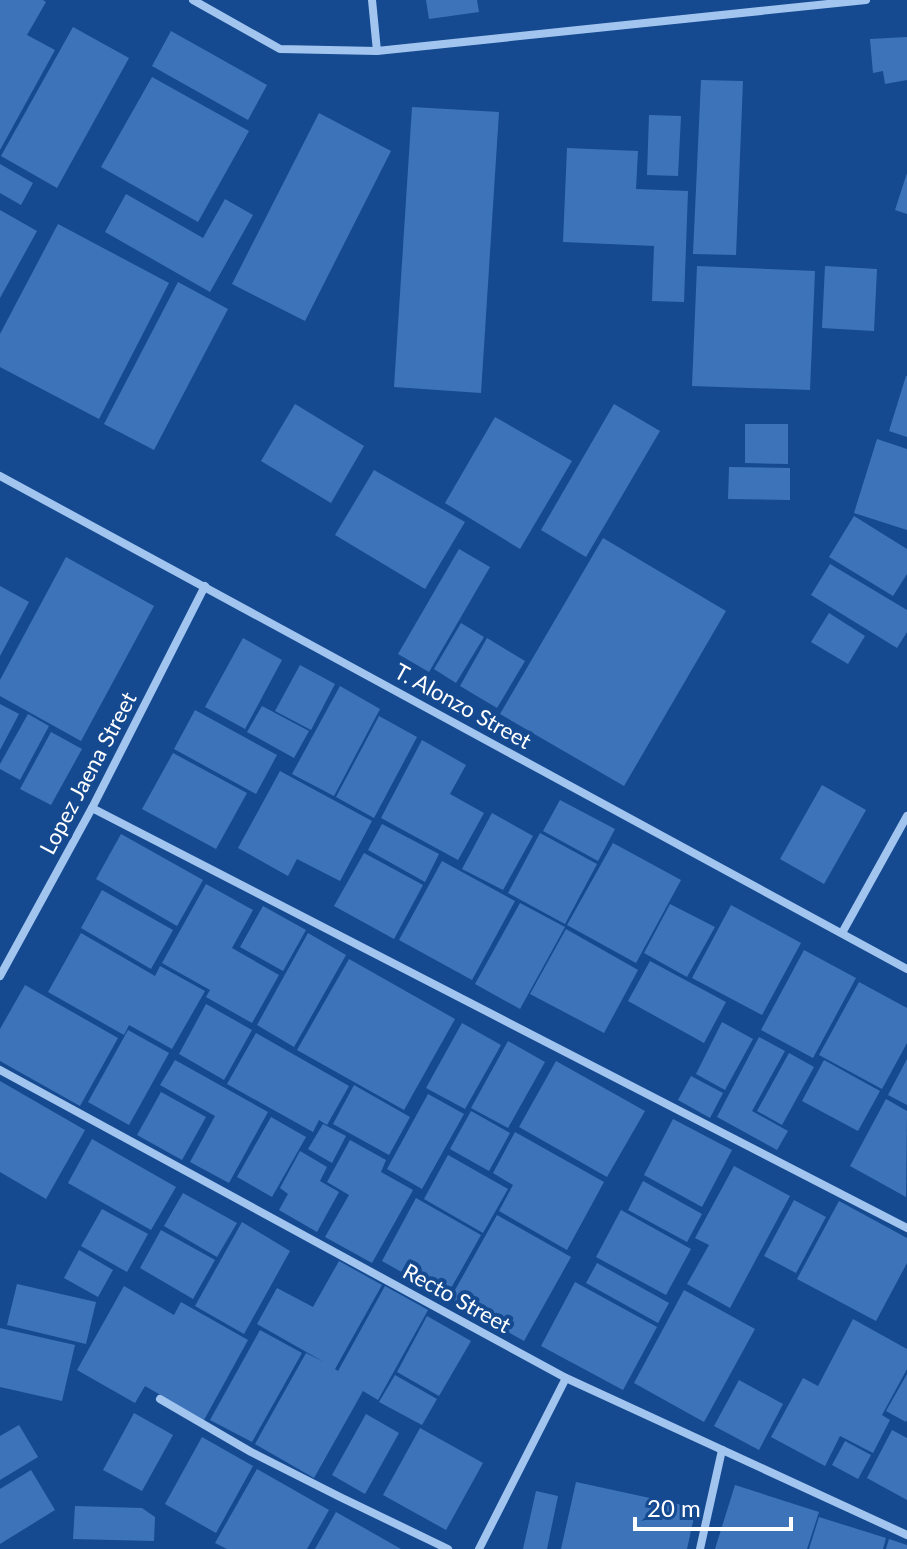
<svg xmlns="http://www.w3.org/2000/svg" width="907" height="1549" font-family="Lato,sans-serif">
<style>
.building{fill:#3d74b9}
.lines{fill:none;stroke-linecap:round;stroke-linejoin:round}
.street{stroke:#a2c5f0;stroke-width:8}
.labels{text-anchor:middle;stroke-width:8;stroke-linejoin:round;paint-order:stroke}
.street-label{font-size:22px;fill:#fff;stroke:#154a90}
</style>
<rect width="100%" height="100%" fill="#154a90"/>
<g class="building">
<polygon points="0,0 43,0 46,2 27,35 55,50 0,150"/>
<polygon points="426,0 477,0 479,12 429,19"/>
<polygon points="73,27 129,58 57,188 1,156"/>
<polygon points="171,31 267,85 248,120 152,66"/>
<polygon points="907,37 907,80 885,84 883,71 873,73 870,39"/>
<polygon points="152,77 249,131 198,222 101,167"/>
<polygon points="701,80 743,81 736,255 693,254"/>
<polygon points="412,107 499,112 481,393 394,387"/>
<polygon points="319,113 391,151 305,321 232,284"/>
<polygon points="649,115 681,116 678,176 647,175"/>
<polygon points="567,148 638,151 636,189 688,191 684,302 652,301 654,246 563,242"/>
<polygon points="0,164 33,183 21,205 0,193"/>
<polygon points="907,173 907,214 895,210"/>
<polygon points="126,194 203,238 225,199 253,215 210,292 105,232"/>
<polygon points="0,210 37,231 0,298"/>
<polygon points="58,224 169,283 99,419 0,367 0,334"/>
<polygon points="697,266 815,271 810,390 692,386"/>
<polygon points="825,266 877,269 874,331 822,328"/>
<polygon points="178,282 228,309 154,450 104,424"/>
<polygon points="906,376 907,376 907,437 889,431"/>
<polygon points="295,404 364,446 331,503 261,461"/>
<polygon points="614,404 660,431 586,557 541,530"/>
<polygon points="495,417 572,461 520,549 445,503"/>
<polygon points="745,424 788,424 788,464 745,463"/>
<polygon points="877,439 907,449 907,530 854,513"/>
<polygon points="729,467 790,468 790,500 728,499"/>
<polygon points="374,470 465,522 425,589 335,535"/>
<polygon points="854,516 907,549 907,574 893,596 829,557"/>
<polygon points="603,538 726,611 624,786 500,714"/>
<polygon points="459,549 490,567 429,672 398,654"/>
<polygon points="66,557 154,606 81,741 0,696 0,680"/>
<polygon points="830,564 907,610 907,632 897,648 811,595"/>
<polygon points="0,586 29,602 0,656"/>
<polygon points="829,613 865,636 848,664 811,642"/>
<polygon points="461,623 484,637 456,683 434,669"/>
<polygon points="243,638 282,660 245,729 205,707"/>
<polygon points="487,638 525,661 497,708 460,686"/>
<polygon points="300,665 335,684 311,730 275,711"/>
<polygon points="340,686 380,709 334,796 292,774"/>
<polygon points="0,704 19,714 0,750"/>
<polygon points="262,706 309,731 294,758 247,732"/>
<polygon points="195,710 277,755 256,794 174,749"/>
<polygon points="28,714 49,726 20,780 0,769 0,764"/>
<polygon points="379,716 417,737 374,818 336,797"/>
<polygon points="51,732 82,749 51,805 20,789"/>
<polygon points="422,740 466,765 450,794 484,813 458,860 381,818"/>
<polygon points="173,753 247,793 216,849 142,809"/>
<polygon points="280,771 372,821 340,881 297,859 288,876 238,848"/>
<polygon points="822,785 866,810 824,884 780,859"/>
<polygon points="560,800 615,829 598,861 543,831"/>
<polygon points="492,813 533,836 503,890 462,869"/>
<polygon points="382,824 439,854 425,882 368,850"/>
<polygon points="540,833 597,864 565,924 508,893"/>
<polygon points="121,834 203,880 177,926 96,879"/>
<polygon points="613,843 681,880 636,963 567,925"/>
<polygon points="364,853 423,885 394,939 334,906"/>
<polygon points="442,861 515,901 472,980 399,940"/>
<polygon points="206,884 253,910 232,948 279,975 252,1023 206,997 210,990 162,963"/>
<polygon points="102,890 173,930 151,969 81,928"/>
<polygon points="520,903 565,927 520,1009 475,984"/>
<polygon points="670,904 715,927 687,977 644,953"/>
<polygon points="731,905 801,943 762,1015 692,978"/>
<polygon points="263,906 306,930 283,971 240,947"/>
<polygon points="566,929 638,970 604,1033 530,994"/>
<polygon points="81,933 155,976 160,966 205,991 172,1049 129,1025 124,1035 48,992"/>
<polygon points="308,933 346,955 294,1047 257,1025"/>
<polygon points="804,950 856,978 813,1058 761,1030"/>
<polygon points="349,959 455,1019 404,1110 297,1050"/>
<polygon points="650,961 726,1002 704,1043 628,1001"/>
<polygon points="859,982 907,1008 907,1043 882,1089 819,1055"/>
<polygon points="25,985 118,1038 80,1106 0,1061 0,1029"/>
<polygon points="206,1004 252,1030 224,1080 179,1054"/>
<polygon points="722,1022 753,1039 725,1090 696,1074"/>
<polygon points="462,1023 501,1045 465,1109 426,1088"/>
<polygon points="128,1030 169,1053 129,1125 88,1102"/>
<polygon points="256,1033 349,1086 327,1125 319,1120 313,1132 227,1084"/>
<polygon points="759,1037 785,1051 752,1111 788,1131 777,1150 717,1117"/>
<polygon points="508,1041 545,1062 508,1128 471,1108"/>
<polygon points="789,1053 814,1067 782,1125 757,1111"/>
<polygon points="907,1059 907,1105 888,1095"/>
<polygon points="175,1060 268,1112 229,1183 190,1162 215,1116 160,1085"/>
<polygon points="824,1060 880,1091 858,1131 802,1101"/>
<polygon points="556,1061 645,1111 607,1177 519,1127"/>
<polygon points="691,1076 723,1093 710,1118 678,1100"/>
<polygon points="0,1081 85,1130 46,1199 0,1172"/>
<polygon points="354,1085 410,1117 389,1155 333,1124"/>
<polygon points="161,1092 206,1117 182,1160 137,1135"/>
<polygon points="428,1094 464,1114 422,1189 387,1169"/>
<polygon points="886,1099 907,1111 906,1197 850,1166"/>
<polygon points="471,1111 510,1133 489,1171 450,1149"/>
<polygon points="271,1117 306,1137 272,1197 237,1177"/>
<polygon points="673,1119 732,1150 702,1207 644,1175"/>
<polygon points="323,1124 346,1136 332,1163 308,1149"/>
<polygon points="515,1132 604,1182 567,1250 499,1211 513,1185 493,1173"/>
<polygon points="92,1139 176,1187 151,1230 68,1183"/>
<polygon points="350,1140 386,1160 381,1172 413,1190 372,1263 325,1237 349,1195 327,1182"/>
<polygon points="300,1151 327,1167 320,1181 339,1192 317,1232 279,1210 288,1194 280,1188"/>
<polygon points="448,1155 508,1189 483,1233 424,1199"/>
<polygon points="734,1166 790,1196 730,1308 687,1284 709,1245 695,1238"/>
<polygon points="643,1181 702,1214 687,1242 628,1210"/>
<polygon points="183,1193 237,1223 217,1257 164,1226"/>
<polygon points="416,1198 481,1235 446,1297 382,1261"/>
<polygon points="794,1200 826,1217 796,1273 764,1256"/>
<polygon points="839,1201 907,1238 907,1263 876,1321 797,1279"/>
<polygon points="102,1209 148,1234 127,1272 81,1246"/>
<polygon points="621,1210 691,1249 666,1295 596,1257"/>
<polygon points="497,1215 571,1257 524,1341 450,1299"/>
<polygon points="242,1222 290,1251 244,1334 195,1306"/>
<polygon points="161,1230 215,1260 193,1299 140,1268"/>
<polygon points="79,1250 113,1270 98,1297 64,1278"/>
<polygon points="339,1261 382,1285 335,1369 338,1371 385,1286 428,1310 378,1400 363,1391 314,1478 255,1444 306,1353 324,1362 257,1324 277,1288 313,1307"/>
<polygon points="597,1263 669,1303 658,1323 586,1283"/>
<polygon points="575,1282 657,1327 623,1390 541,1346"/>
<polygon points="17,1284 96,1302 86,1344 7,1325"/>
<polygon points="124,1286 174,1315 181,1302 248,1340 204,1420 145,1386 135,1403 77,1370"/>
<polygon points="684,1290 755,1329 704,1422 634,1383"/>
<polygon points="427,1316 471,1341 439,1396 397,1372"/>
<polygon points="853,1319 907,1349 907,1369 882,1415 890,1420 873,1453 840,1436 825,1466 771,1437 803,1378 818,1386"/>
<polygon points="0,1328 75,1345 62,1401 0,1387"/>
<polygon points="260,1330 302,1353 252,1442 210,1420"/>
<polygon points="907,1374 907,1420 906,1422 886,1411"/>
<polygon points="395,1375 437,1399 422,1425 379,1402"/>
<polygon points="739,1380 783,1404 759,1450 714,1426"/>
<polygon points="134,1413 173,1435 142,1491 103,1470"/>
<polygon points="366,1414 399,1433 365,1494 332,1475"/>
<polygon points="19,1425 38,1457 0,1480 0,1436"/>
<polygon points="420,1428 483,1463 446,1530 383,1495"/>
<polygon points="892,1430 907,1438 907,1500 867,1478"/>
<polygon points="202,1437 253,1466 216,1533 165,1504"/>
<polygon points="845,1441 871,1455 858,1479 832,1465"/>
<polygon points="257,1469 329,1510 307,1549 227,1549 215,1543"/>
<polygon points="31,1470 55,1510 0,1544 0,1489"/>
<polygon points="576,1482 696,1508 687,1549 561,1549"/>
<polygon points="735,1485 819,1512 807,1549 715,1549"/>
<polygon points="536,1491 558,1496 547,1549 523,1549"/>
<polygon points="75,1506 142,1508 155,1517 154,1541 73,1539"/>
<polygon points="336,1512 401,1549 315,1549"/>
<polygon points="819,1517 886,1538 883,1549 809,1549"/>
<polygon points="889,1539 907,1545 907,1549 886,1549"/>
</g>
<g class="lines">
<g class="street">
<polyline points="193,0 280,49 377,51 866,0"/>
<polyline points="372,0 377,51"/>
<polyline points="0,476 907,969"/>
<polyline points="92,808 907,1228"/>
<polyline points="842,933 907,816"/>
<polyline points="0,976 92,808 205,586"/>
<polyline points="0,1070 566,1378 907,1535"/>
<polyline points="160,1399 251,1452 340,1497 448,1549"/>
<polyline points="479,1549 566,1378"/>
<polyline points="700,1549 722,1450"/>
</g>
</g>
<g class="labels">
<g class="street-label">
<text transform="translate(463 706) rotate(29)" y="8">T. Alonzo Street</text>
<text transform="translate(88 773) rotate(-62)" y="8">Lopez Jaena Street</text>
<text transform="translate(457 1298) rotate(29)" y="8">Recto Street</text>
</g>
</g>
<path d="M635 1517v12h156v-12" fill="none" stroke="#ffffff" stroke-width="4"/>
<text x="647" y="1517" font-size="24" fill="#ffffff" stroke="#154a90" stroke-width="6" paint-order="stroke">20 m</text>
</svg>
